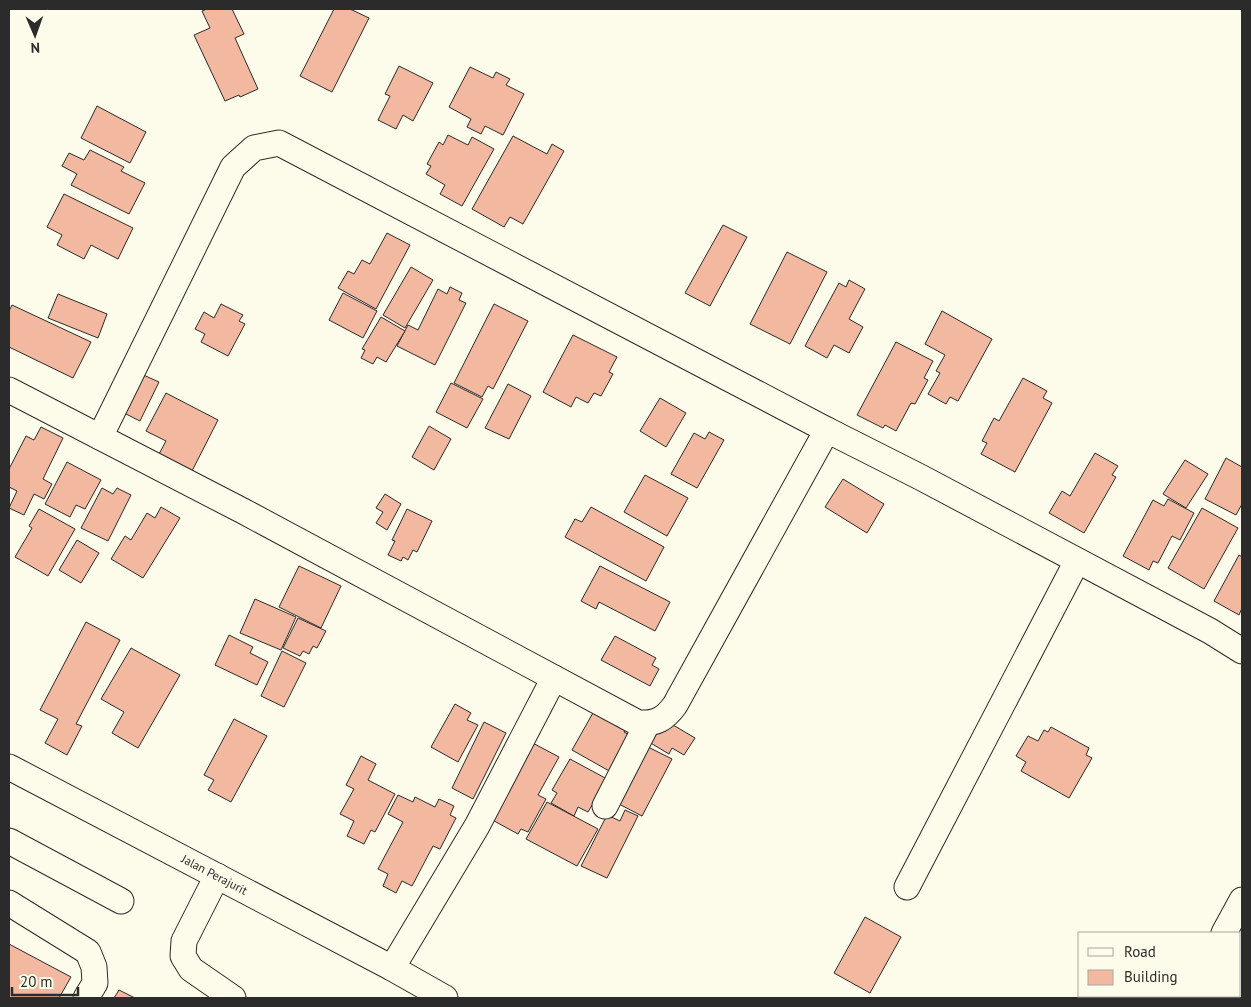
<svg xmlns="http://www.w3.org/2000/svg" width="1251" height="1007" font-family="'PT Sans',sans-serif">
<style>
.building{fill:#f2b8a0;stroke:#2b2b2b}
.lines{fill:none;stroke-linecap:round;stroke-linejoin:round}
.minor-casing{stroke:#2b2b2b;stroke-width:27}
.minor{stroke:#fdfbea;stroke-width:25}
.labels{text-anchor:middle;stroke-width:4;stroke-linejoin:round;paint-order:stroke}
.street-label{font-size:12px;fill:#2b2b2b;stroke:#fdfbea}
</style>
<rect width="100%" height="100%" fill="#fdfbea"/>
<g class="building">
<polygon points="207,9 232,9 244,34 235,38 258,89 240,97 239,95 225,101 194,35 210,28 202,11"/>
<polygon points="334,9 350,9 369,18 332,92 300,76"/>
<polygon points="399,66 433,83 413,121 403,115 396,129 378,120 390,96 385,94"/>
<polygon points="470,67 493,78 496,72 510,79 506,85 524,94 503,135 485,126 481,134 467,127 471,119 449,107"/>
<polygon points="97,106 146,132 130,163 81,138"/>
<polygon points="448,135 468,145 472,137 494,149 462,206 440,194 445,185 426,174 431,166 427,164 439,142 443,145"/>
<polygon points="513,136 547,154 552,144 564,151 523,224 510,217 504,227 472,209"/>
<polygon points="90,150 124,167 121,171 145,183 129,214 71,185 77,174 62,166 69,153 84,160"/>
<polygon points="64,194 133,228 118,259 91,245 84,259 57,245 62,235 47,227"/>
<polygon points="723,225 747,237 710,306 685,293"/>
<polygon points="387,233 410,245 376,309 338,288 348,271 354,274 362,260 370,264"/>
<polygon points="787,252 827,272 790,344 750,324"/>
<polygon points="411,267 433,280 405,328 383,315"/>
<polygon points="849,280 865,289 849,319 863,327 849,353 834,345 827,358 805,346 839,283 846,287"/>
<polygon points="450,287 462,293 459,300 466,303 435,365 397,346 408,325 418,330 438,289 447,294"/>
<polygon points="343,293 377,311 363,338 329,320"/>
<polygon points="58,294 107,314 98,338 48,318"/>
<polygon points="221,304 243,315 239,321 245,324 228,356 201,342 205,334 195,329 204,312 214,318"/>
<polygon points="494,304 528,321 493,389 488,386 482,397 454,383"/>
<polygon points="12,305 91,342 73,378 9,347 9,311"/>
<polygon points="942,311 992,339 958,401 950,397 946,404 928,394 940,373 936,371 945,355 925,344"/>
<polygon points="381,317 405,331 386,362 377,357 373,364 361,358 365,350 362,349"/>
<polygon points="573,335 617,357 609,372 613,374 601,396 594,393 588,403 576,397 571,407 543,392"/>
<polygon points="896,342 933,361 924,378 928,380 915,404 911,403 896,431 885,425 883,428 857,415"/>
<polygon points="139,373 159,382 140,421 120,411"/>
<polygon points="1023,378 1047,391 1043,398 1052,403 1015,472 981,454 987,443 982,441 994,418 999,421"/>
<polygon points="451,383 483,399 467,428 436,412"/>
<polygon points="508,384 531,396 509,439 485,428"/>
<polygon points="166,393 218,420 192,471 159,454 166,441 146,431"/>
<polygon points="660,398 686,413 666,447 640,431"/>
<polygon points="429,426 451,439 434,470 412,457"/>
<polygon points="41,427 63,438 43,479 52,484 44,499 34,494 24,515 9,508 17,491 9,487 9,469 26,436 34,440"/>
<polygon points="709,432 724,440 697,488 671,474 694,433 705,439"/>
<polygon points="1095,453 1118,466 1112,475 1116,477 1084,533 1049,513 1062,491 1070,496"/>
<polygon points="1226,458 1242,467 1242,504 1236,515 1205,499"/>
<polygon points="1185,460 1208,474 1186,508 1163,494"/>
<polygon points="67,462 101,480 85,509 76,505 70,517 45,504"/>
<polygon points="645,475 688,498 667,536 624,512"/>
<polygon points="843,479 884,504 867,533 825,507"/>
<polygon points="102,488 113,494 117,488 131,495 108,541 81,528"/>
<polygon points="385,494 401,504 387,530 376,523 383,512 376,508"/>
<polygon points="1168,499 1194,513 1180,540 1172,536 1158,563 1153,561 1149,570 1123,556 1153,500 1164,506"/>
<polygon points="161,507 180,518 143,578 111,559 125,536 131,540 147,513 155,518"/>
<polygon points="591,507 664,547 646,581 565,537 575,519 582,522"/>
<polygon points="1202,508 1238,528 1204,589 1168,568"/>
<polygon points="39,509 75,529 48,576 15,557 32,528 29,526"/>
<polygon points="407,509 432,521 417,552 413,550 408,560 403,557 401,561 388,555 395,541 392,540"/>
<polygon points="77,540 99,553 81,583 59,570"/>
<polygon points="1239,555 1242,557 1242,608 1239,615 1214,601"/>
<polygon points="299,566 341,586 321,628 279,607"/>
<polygon points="600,566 670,602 655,631 599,602 596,609 581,601"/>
<polygon points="255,599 296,617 281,650 240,633"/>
<polygon points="298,618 326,631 317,648 313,646 309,654 303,651 300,656 283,648"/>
<polygon points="86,622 120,640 76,724 82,726 67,755 45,743 58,719 40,710"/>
<polygon points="229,635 253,647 250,653 268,662 257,685 215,665"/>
<polygon points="615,636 656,658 652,665 659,669 650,686 601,660"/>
<polygon points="131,648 180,675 138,748 112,733 124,712 101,699"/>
<polygon points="282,651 306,663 284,707 261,696"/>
<polygon points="455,704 471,713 467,720 478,725 458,762 431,747"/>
<polygon points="598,704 630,722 624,732 631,736 611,772 572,750"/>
<polygon points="234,719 267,736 231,802 208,790 214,780 204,775"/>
<polygon points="663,719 695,738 684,755 672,748 669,754 649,742"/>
<polygon points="484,722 506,733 473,799 452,788"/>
<polygon points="1051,727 1089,748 1086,755 1092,758 1069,798 1021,771 1026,762 1016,756 1028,736 1038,741 1044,730 1048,732"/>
<polygon points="527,740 559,757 538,795 546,799 528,832 521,829 518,834 485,816"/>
<polygon points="646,746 672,759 642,816 617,803"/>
<polygon points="361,756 376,764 368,780 395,794 375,832 371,830 364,844 347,836 354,821 340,814 354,789 346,785"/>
<polygon points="570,759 607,779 588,812 578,807 574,816 551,803 557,793 552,790"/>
<polygon points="398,795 413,802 415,797 435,807 439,799 454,806 450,815 456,818 440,849 433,846 412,886 402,881 396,893 383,886 388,874 378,869 403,822 388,814"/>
<polygon points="547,802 598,829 577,866 526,839"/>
<polygon points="625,810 638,816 607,878 581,866 607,815 620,821"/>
<polygon points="865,917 901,937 870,993 834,973"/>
<polygon points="9,944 71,977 59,998 9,998"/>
<polygon points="119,990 135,998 114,998"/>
</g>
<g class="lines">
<g class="minor-casing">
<g id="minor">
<path d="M9 390 243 511 638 723C656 724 665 719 675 705L827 430 922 478 1210 631 1242 651"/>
<polyline points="100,437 233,167 254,148 279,143 827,430"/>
<path id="s1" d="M9 767 392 968 445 998"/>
<polyline points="605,806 647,724"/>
<polyline points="9,841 121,901"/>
<polyline points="217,876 184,941 183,956 191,969 233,998"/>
<polyline points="907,887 1077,561"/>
<polyline points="9,903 88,952 94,967 95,983 86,998"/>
<polyline points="1224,933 1242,900"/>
<polyline points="392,968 477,826 554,678"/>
<polyline points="1188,998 1189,996"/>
</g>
</g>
<use href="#minor" class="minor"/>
</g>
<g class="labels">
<g class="street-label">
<text dy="4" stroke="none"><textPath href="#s1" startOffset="232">Jalan Perajurit</textPath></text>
</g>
</g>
<rect width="1251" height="1007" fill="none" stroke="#2b2b2b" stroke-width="20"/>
<rect x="1078" y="932" width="162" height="65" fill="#fdfbea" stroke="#a9a89e"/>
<rect x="1088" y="948" width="25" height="8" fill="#fdfbea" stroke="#a9a89e"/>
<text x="1124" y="957" font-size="15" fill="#2b2b2b">Road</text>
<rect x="1088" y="970" width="25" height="15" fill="#f2b8a0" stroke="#a9a89e"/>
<text x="1124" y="982" font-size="15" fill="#2b2b2b">Building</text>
<g transform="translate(35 35) rotate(178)" stroke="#fdfbea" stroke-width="4" paint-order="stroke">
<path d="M0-4L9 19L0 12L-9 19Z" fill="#2b2b2b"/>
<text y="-8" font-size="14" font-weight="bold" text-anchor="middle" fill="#2b2b2b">N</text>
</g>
<path d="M12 987v8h66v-8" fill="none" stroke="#2b2b2b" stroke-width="2.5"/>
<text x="20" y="987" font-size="15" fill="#2b2b2b" stroke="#fdfbea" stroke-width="4" paint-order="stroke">20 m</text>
</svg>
